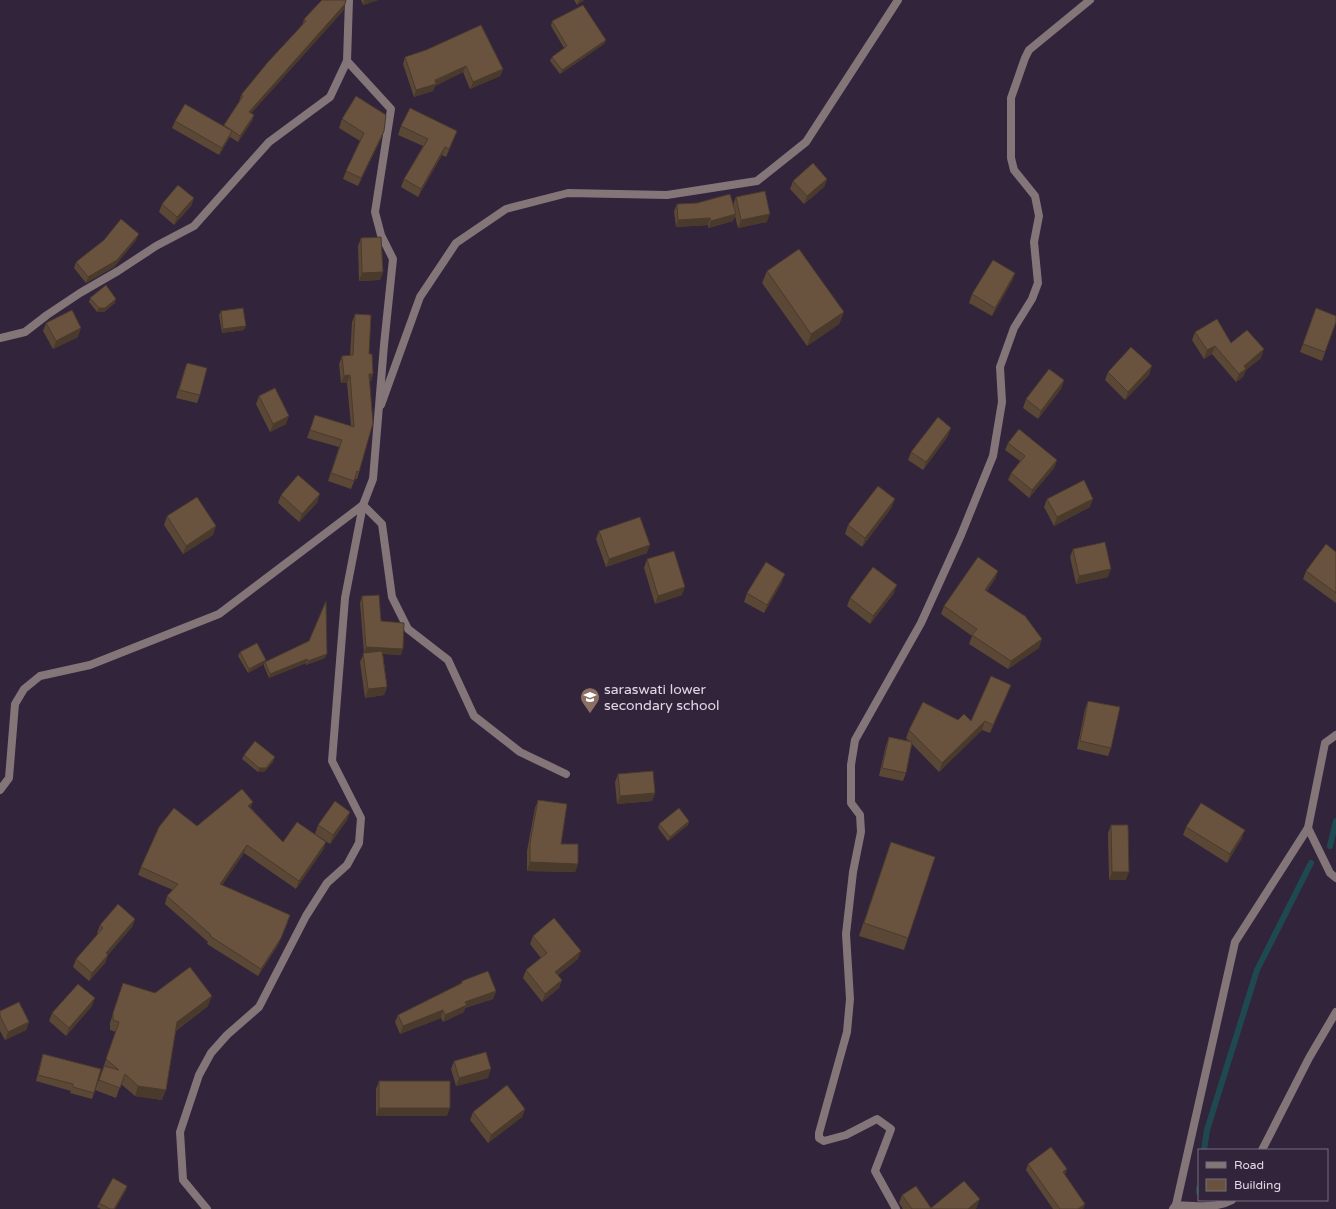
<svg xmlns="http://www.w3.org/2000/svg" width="1336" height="1209" font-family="'Varela Round',sans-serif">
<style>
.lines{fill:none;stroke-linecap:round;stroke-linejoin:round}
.stream{stroke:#1f4950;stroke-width:6}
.minor{stroke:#847578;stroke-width:8}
.wall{fill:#5a4736}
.shaded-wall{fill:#4a3a2c}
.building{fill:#69533f;stroke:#4a3a2c}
.labels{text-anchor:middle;stroke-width:3;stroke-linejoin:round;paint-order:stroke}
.poi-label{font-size:14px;fill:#e0d8e6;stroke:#31243b;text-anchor:start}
</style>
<rect width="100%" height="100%" fill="#31243b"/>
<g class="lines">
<g class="stream">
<polyline points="1330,846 1336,821"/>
<polyline points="1204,1150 1207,1130 1257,970 1311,863"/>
<polyline points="1199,1192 1199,1188"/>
</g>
<g class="minor">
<polyline points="0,338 25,332 47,315 80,293 118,271 156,246 194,226 269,142 330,97 347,61 349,0"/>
<polyline points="381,405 420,297 456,243 506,209 568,193 667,195 757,181 806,142 898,0"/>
<polyline points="0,790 9,778 15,704 24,689 40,676 90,665 219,614 363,505 382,524 392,597 408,629 448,660 474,716 520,752 566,774"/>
<polyline points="1308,828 1330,873 1336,878"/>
<polyline points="1262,1150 1309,1058 1336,1012"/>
<path d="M1176 1205C1194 1206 1216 1209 1232 1200"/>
<polyline points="207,1209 183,1180 180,1132 199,1075 211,1053 227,1035 259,1007 306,916 327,883 347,865 359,843 361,818 332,761 345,598 363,505 373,479 384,345 393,259 381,235 375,212 391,109 347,61"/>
<polyline points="896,1209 875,1171 891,1129 877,1119 846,1135 824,1141 819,1138 819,1133 847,1032 850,999 846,934 853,872 861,832 860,815 851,803 851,765 855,740 921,623 961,535 993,456 1002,402 1000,367 1014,328 1032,299 1038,283 1034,242 1039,216 1035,196 1014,170 1011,158 1011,98 1025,58 1029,50 1090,0"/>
<polyline points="1173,1209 1176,1205 1235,942 1308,828 1325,743 1336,735"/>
</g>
</g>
<g class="wall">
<polygon points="321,0 346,0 343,11 251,113 254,115 252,121 238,142 230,137 219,155 172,128 175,121 224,126 239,102 241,95 302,26 304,19 321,2"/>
<polygon points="361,0 378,0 363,5"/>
<polygon points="574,0 584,0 577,5"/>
<polygon points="552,21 606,40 604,44 560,74 550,61 552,57 564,48 551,26"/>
<polygon points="405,57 503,69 500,76 470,89 463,72 435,86 433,91 414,97 403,64"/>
<polygon points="342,119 384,131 381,139 358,186 343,179 346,171 360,141 339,128"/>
<polygon points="401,126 454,139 446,157 442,155 418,197 401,187 404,179 423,146 398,135"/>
<polygon points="827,179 824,187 804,204 790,189 793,181"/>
<polygon points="736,197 767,222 738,228 735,216 733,221 708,228 708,225 676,227 674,211 677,204 733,205"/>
<polygon points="194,198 191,206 174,225 159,212 162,204"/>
<polygon points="361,238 383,272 380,280 359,281 358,246"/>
<polygon points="136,240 114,267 86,283 74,268 76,262"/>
<polygon points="767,271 844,312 839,324 807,346 762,283"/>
<polygon points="1015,273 1012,281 992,316 969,303 972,294"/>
<polygon points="90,298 115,303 104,312 97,312 89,302"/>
<polygon points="1316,308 1336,322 1322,361 1300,352"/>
<polygon points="221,311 244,330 222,333 219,315"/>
<polygon points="355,314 369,354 373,374 371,381 370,381 359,472 357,479 355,479 351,489 328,481 339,447 307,438 315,415 351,426 347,383 341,383 339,364 342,356 350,356 352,322"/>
<polygon points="46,323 78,337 53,349 43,331"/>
<polygon points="1195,332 1231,343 1261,358 1246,370 1243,377 1236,382 1212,354 1204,359 1192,340"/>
<polygon points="187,363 200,395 197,403 176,398 184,371"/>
<polygon points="1108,372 1149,375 1125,400 1105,380"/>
<polygon points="1064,380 1061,389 1038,419 1023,408 1026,399"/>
<polygon points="259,396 286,424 270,432 256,404"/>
<polygon points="948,436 923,470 908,460 911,452"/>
<polygon points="1008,443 1057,460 1054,468 1029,498 1008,480 1011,473 1020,461 1005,450"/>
<polygon points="281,495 317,503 299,522 278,503"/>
<polygon points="1047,499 1090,507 1054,526 1044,507"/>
<polygon points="892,507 862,547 845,534 848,525"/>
<polygon points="167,516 213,535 183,554 164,525"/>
<polygon points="599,531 647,553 606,567 596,539"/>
<polygon points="1073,549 1108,577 1076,584 1070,557"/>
<polygon points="1336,552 1336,603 1303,579 1306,571"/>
<polygon points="647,559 682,595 655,604 644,568"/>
<polygon points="998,571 995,579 987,591 1039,648 1008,669 969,644 972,636 941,614 944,606"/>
<polygon points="782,582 764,613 744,602 747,593"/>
<polygon points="894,593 870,624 847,606 850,598"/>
<polygon points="362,596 381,621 401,655 383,654 387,687 384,695 365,698 360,662 364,653 360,603"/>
<polygon points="309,641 325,658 306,665 306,663 269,678 264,666 264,664 248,673 238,656 240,652 265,662"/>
<polygon points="1008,693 990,733 982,730 939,772 912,744 906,773 903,781 879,776 886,745 889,737 909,741 906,738 909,730 958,720 971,721"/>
<polygon points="1088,701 1111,748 1108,756 1077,749 1085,709"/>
<polygon points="244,755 273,762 264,772 258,772 242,759"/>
<polygon points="618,774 655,793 652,801 617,804 615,782"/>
<polygon points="538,800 561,844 578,864 575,872 527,871 527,851 535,808"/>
<polygon points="251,808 283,842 326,842 323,850 296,889 244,853 222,885 288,922 278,945 258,976 207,944 208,942 165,904 167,896 173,890 138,875 141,867 197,826"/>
<polygon points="350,812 347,820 330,844 315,834 318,825"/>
<polygon points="689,821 688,825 668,841 658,828 659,824"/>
<polygon points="1111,825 1126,880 1109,880 1108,833"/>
<polygon points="1186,827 1242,838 1227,863 1183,835"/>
<polygon points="891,842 908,938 904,950 859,936"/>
<polygon points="135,919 132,927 108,955 105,963 89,981 73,967 76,959 98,934 97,933 100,925"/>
<polygon points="533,936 578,959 558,975 562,980 559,988 542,1002 523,978 526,970 541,958 530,944"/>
<polygon points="462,981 496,991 493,999 465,1008 464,1012 443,1022 441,1018 400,1034 395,1022 398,1015 460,984"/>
<polygon points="120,992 155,993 208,1006 176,1031 162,1100 135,1096 121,1084 116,1098 95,1090 116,1032 110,1030 110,1023"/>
<polygon points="92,1006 66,1036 49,1021 52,1013"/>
<polygon points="0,1011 29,1022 26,1030 5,1040 0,1031"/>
<polygon points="43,1054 94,1093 92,1099 70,1093 71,1091 36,1081 41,1060"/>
<polygon points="454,1061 488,1078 456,1086 451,1069"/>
<polygon points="379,1081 447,1116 376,1116 376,1089"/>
<polygon points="525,1109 522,1117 488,1143 470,1120 473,1112"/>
<polygon points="1028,1164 1065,1176 1085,1204 1083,1209 1053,1209 1026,1170"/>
<polygon points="127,1186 126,1190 115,1209 101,1209 97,1207 99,1203"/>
<polygon points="902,1195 931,1208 977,1207 975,1209 903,1209 899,1203"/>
</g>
<g class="shaded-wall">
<polygon points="364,0 378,0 363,5"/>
<polygon points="579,0 584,0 577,5"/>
<polygon points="345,4 343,11 247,118 249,112"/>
<polygon points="606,40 604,44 560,74 562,70"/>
<polygon points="466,66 463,72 435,86 433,91 414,97 416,90"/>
<polygon points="503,69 500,76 470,89 473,82"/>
<polygon points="254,115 252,121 238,142 240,136"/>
<polygon points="232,131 229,138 219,155 222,148"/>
<polygon points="384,131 381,139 358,186 361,178"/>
<polygon points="457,131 454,139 446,157 449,149"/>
<polygon points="445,147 442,155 418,197 421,189"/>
<polygon points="827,179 824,187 804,204 807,196"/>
<polygon points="194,198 191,206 174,225 177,217"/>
<polygon points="736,214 733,221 708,228 711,221"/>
<polygon points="770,214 767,222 738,228 741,220"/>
<polygon points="710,218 708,225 676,227 678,220"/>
<polygon points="139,234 136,240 114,267 86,283 88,277"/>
<polygon points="383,272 380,280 359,281 362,273"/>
<polygon points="1015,273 1012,281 992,316 995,308"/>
<polygon points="116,299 115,303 104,312 97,312 99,308"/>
<polygon points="844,312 839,324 807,346 811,334"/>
<polygon points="246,326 244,330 222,333 223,329"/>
<polygon points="81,328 78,337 53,349 56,341"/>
<polygon points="1215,346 1212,354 1204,359 1207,350"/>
<polygon points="1264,349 1261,358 1246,370 1243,377 1236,382 1239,374 1244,366"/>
<polygon points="1152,366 1149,375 1125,400 1128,392"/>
<polygon points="369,374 373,374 371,381 367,382"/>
<polygon points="350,375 347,383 341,383 344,376"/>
<polygon points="1064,380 1061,389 1038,419 1041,411"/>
<polygon points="289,416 286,424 270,432 273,424"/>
<polygon points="951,428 948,436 923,470 926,462"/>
<polygon points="1057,460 1054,468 1029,498 1032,490"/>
<polygon points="320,494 317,503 299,522 302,514"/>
<polygon points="895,499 892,507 862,547 865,538"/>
<polygon points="1093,499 1090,507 1054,526 1057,517"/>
<polygon points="216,526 213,535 183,554 186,546"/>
<polygon points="650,545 647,553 606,567 609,559"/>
<polygon points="1111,569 1108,577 1076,584 1079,576"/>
<polygon points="998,571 995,579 982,598 985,590"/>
<polygon points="785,574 782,582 764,613 767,605"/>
<polygon points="897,585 894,593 870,624 873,616"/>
<polygon points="685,587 682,595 655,604 658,596"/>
<polygon points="1042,639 1039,648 1008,669 1011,661"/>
<polygon points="366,647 403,649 401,655 364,653"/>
<polygon points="327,654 325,658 306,665 308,661"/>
<polygon points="307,659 306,663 269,678 270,674"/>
<polygon points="266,660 264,664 248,673 249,669"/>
<polygon points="1011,685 1008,693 990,733 993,725"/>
<polygon points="387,687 384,695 365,698 368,689"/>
<polygon points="985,721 982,730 939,772 942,763"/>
<polygon points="275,757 273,762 264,772 258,772 259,768"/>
<polygon points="655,793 652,801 617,804 620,796"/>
<polygon points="253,802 250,810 248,806"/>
<polygon points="350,812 347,820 330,844 333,835"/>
<polygon points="689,821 688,825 668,841 670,837"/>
<polygon points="1245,830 1242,838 1227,863 1230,854"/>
<polygon points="326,842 323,850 296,889 299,881"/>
<polygon points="247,845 244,853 218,891 220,884"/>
<polygon points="530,862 578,864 575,872 527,871"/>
<polygon points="1112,872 1129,872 1126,880 1109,880"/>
<polygon points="290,915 278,945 258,976 261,969"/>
<polygon points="135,919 132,927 108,955 105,963 89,981 92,973 106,953"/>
<polygon points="581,951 578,959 552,980 555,972"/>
<polygon points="562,980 559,988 542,1002 545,994"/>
<polygon points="496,991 493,999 465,1008 464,1012 443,1022 445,1015 465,1002"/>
<polygon points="212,996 208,1006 174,1032 177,1022"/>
<polygon points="95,998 92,1006 66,1036 69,1028"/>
<polygon points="443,1010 441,1018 400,1034 403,1026"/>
<polygon points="29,1022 26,1030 5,1040 8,1032"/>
<polygon points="491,1069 488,1078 456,1086 459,1078"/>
<polygon points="138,1086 166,1090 162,1100 135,1096"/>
<polygon points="379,1108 450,1108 447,1116 376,1116"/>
<polygon points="525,1109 522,1117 488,1143 491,1135"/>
<polygon points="1067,1169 1065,1176 1063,1172"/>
<polygon points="127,1186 126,1190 115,1209 114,1209"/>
<polygon points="980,1199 977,1207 975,1209 968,1209"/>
<polygon points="1085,1204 1083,1209 1078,1209"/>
</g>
<g class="building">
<polygon points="322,0 346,0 345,4 249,112 254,115 240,136 224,125 243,96 241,95 268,62 306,21 304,19"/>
<polygon points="583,5 606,40 562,70 552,57 567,46 552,21"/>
<polygon points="481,25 503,69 473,82 466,66 435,80 436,84 416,90 405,57 426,50"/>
<polygon points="356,96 386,115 384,131 361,178 346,171 364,133 342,119"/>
<polygon points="185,104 232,131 222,148 175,121"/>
<polygon points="410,108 457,131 449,149 445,147 421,189 404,179 428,139 401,126"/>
<polygon points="813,163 827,179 807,196 793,181"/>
<polygon points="178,185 194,198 177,217 162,204"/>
<polygon points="765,191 770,214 741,220 736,197"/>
<polygon points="730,194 736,214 711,221 710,218 678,220 677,204 697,203"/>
<polygon points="121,219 139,234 117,260 88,277 76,262 104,240"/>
<polygon points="381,237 383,272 362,273 361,238"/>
<polygon points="799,249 844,312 811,334 767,271"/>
<polygon points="993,260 1015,273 995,308 972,294"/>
<polygon points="106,285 116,299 105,308 99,308 90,298"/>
<polygon points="243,308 246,326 223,329 221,311"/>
<polygon points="1316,308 1336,316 1336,322 1325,352 1303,344"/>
<polygon points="72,310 81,328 56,341 46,323"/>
<polygon points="355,314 371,315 369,354 372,354 373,374 369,374 373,423 359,472 357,471 354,481 331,473 342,440 310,430 315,415 354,427 350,375 344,376 342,356 353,355"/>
<polygon points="1217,319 1231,343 1247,330 1264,349 1244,366 1246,369 1239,374 1215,346 1207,350 1195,332"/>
<polygon points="1131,347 1152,366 1128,392 1108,372"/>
<polygon points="187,363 207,368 200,395 179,390"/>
<polygon points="1049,369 1064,380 1041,411 1026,399"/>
<polygon points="275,388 289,416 273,424 259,396"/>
<polygon points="938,417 951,428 926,462 911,452"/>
<polygon points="1019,429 1057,460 1032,490 1011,473 1025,456 1008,443"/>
<polygon points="298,475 320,494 302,514 281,495"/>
<polygon points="1084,480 1093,499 1057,517 1047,499"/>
<polygon points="878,486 895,499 865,538 848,525"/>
<polygon points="197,497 216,526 186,546 167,516"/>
<polygon points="640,517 650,545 609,559 599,531"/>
<polygon points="1105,542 1111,569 1079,576 1073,549"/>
<polygon points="1326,544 1336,552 1336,593 1306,571"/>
<polygon points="674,551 685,587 658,596 647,559"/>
<polygon points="978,557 998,571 985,590 1025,616 1042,639 1011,661 972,635 977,629 944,606"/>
<polygon points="766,562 785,574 767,605 747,593"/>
<polygon points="873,567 897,585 873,616 850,598"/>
<polygon points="379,595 381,621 404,623 403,649 366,647 362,596"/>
<polygon points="326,601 327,654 308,661 307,659 270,674 265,662 309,641"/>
<polygon points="257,643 266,660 249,669 240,652"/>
<polygon points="382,651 387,687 368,689 363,653"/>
<polygon points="991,676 1011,685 993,725 985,721 942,763 909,730 923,702 958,720 964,714 971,721"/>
<polygon points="1088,701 1120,707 1111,748 1080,741"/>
<polygon points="889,737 912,742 906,773 882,768"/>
<polygon points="255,741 275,757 266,768 259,768 244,755"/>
<polygon points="653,771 655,793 620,796 618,774"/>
<polygon points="242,789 253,802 248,806 283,842 297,822 326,842 299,881 247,845 220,884 290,915 281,938 261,969 210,936 211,935 167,896 178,884 141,867 159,827 174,808 197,826"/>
<polygon points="538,800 567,804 561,844 578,844 578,864 530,862 530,843"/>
<polygon points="335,801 350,812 333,835 318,825"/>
<polygon points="1201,803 1245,830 1230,854 1186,827"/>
<polygon points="679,808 689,821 670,837 659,824"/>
<polygon points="1111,825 1128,825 1129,872 1112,872"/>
<polygon points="891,842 935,857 908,938 864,923"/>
<polygon points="118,904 135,919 106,953 108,955 92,973 76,959 103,928 100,925"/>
<polygon points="554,918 581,951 555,972 562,980 545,994 526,970 547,953 533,936"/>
<polygon points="190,967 212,996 177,1022 166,1090 138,1086 125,1074 120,1088 99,1080 104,1066 119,1070 106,1059 119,1022 113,1020 113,1013 123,983 155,993"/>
<polygon points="488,971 496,991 465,1002 467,1005 445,1015 443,1010 403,1026 398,1015 462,983 462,981"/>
<polygon points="78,984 95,998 69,1028 52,1013"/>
<polygon points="19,1002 29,1022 8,1032 0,1016 0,1011"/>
<polygon points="486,1052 491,1069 459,1078 454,1061"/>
<polygon points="43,1054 101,1069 94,1093 73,1087 73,1084 38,1075"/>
<rect x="379" y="1081" width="71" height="27"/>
<polygon points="507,1085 525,1109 491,1135 473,1112"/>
<polygon points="1051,1147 1067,1169 1063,1172 1085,1204 1078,1209 1060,1209 1028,1164"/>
<polygon points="113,1178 127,1186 114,1209 110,1209 99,1203"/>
<polygon points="964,1181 980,1199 968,1209 912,1209 902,1195 916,1186 931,1208"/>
</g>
<defs>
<g id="school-pin" transform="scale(1)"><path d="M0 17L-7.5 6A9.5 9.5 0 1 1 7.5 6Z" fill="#8d6e63" stroke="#31243b"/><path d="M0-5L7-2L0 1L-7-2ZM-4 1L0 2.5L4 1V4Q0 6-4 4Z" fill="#fff"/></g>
</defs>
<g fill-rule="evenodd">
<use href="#school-pin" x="590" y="697"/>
</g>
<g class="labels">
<g class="poi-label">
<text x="604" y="694">saraswati lower<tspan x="604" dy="16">secondary school</tspan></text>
</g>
</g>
<rect x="1198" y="1149" width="130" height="52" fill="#31243b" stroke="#776c7f"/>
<rect x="1206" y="1162" width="20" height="6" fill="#847578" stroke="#776c7f"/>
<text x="1234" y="1169" font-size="12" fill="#e0d8e6">Road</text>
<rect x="1206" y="1179" width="20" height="12" fill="#69533f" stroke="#776c7f"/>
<text x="1234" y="1189" font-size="12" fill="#e0d8e6">Building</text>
</svg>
